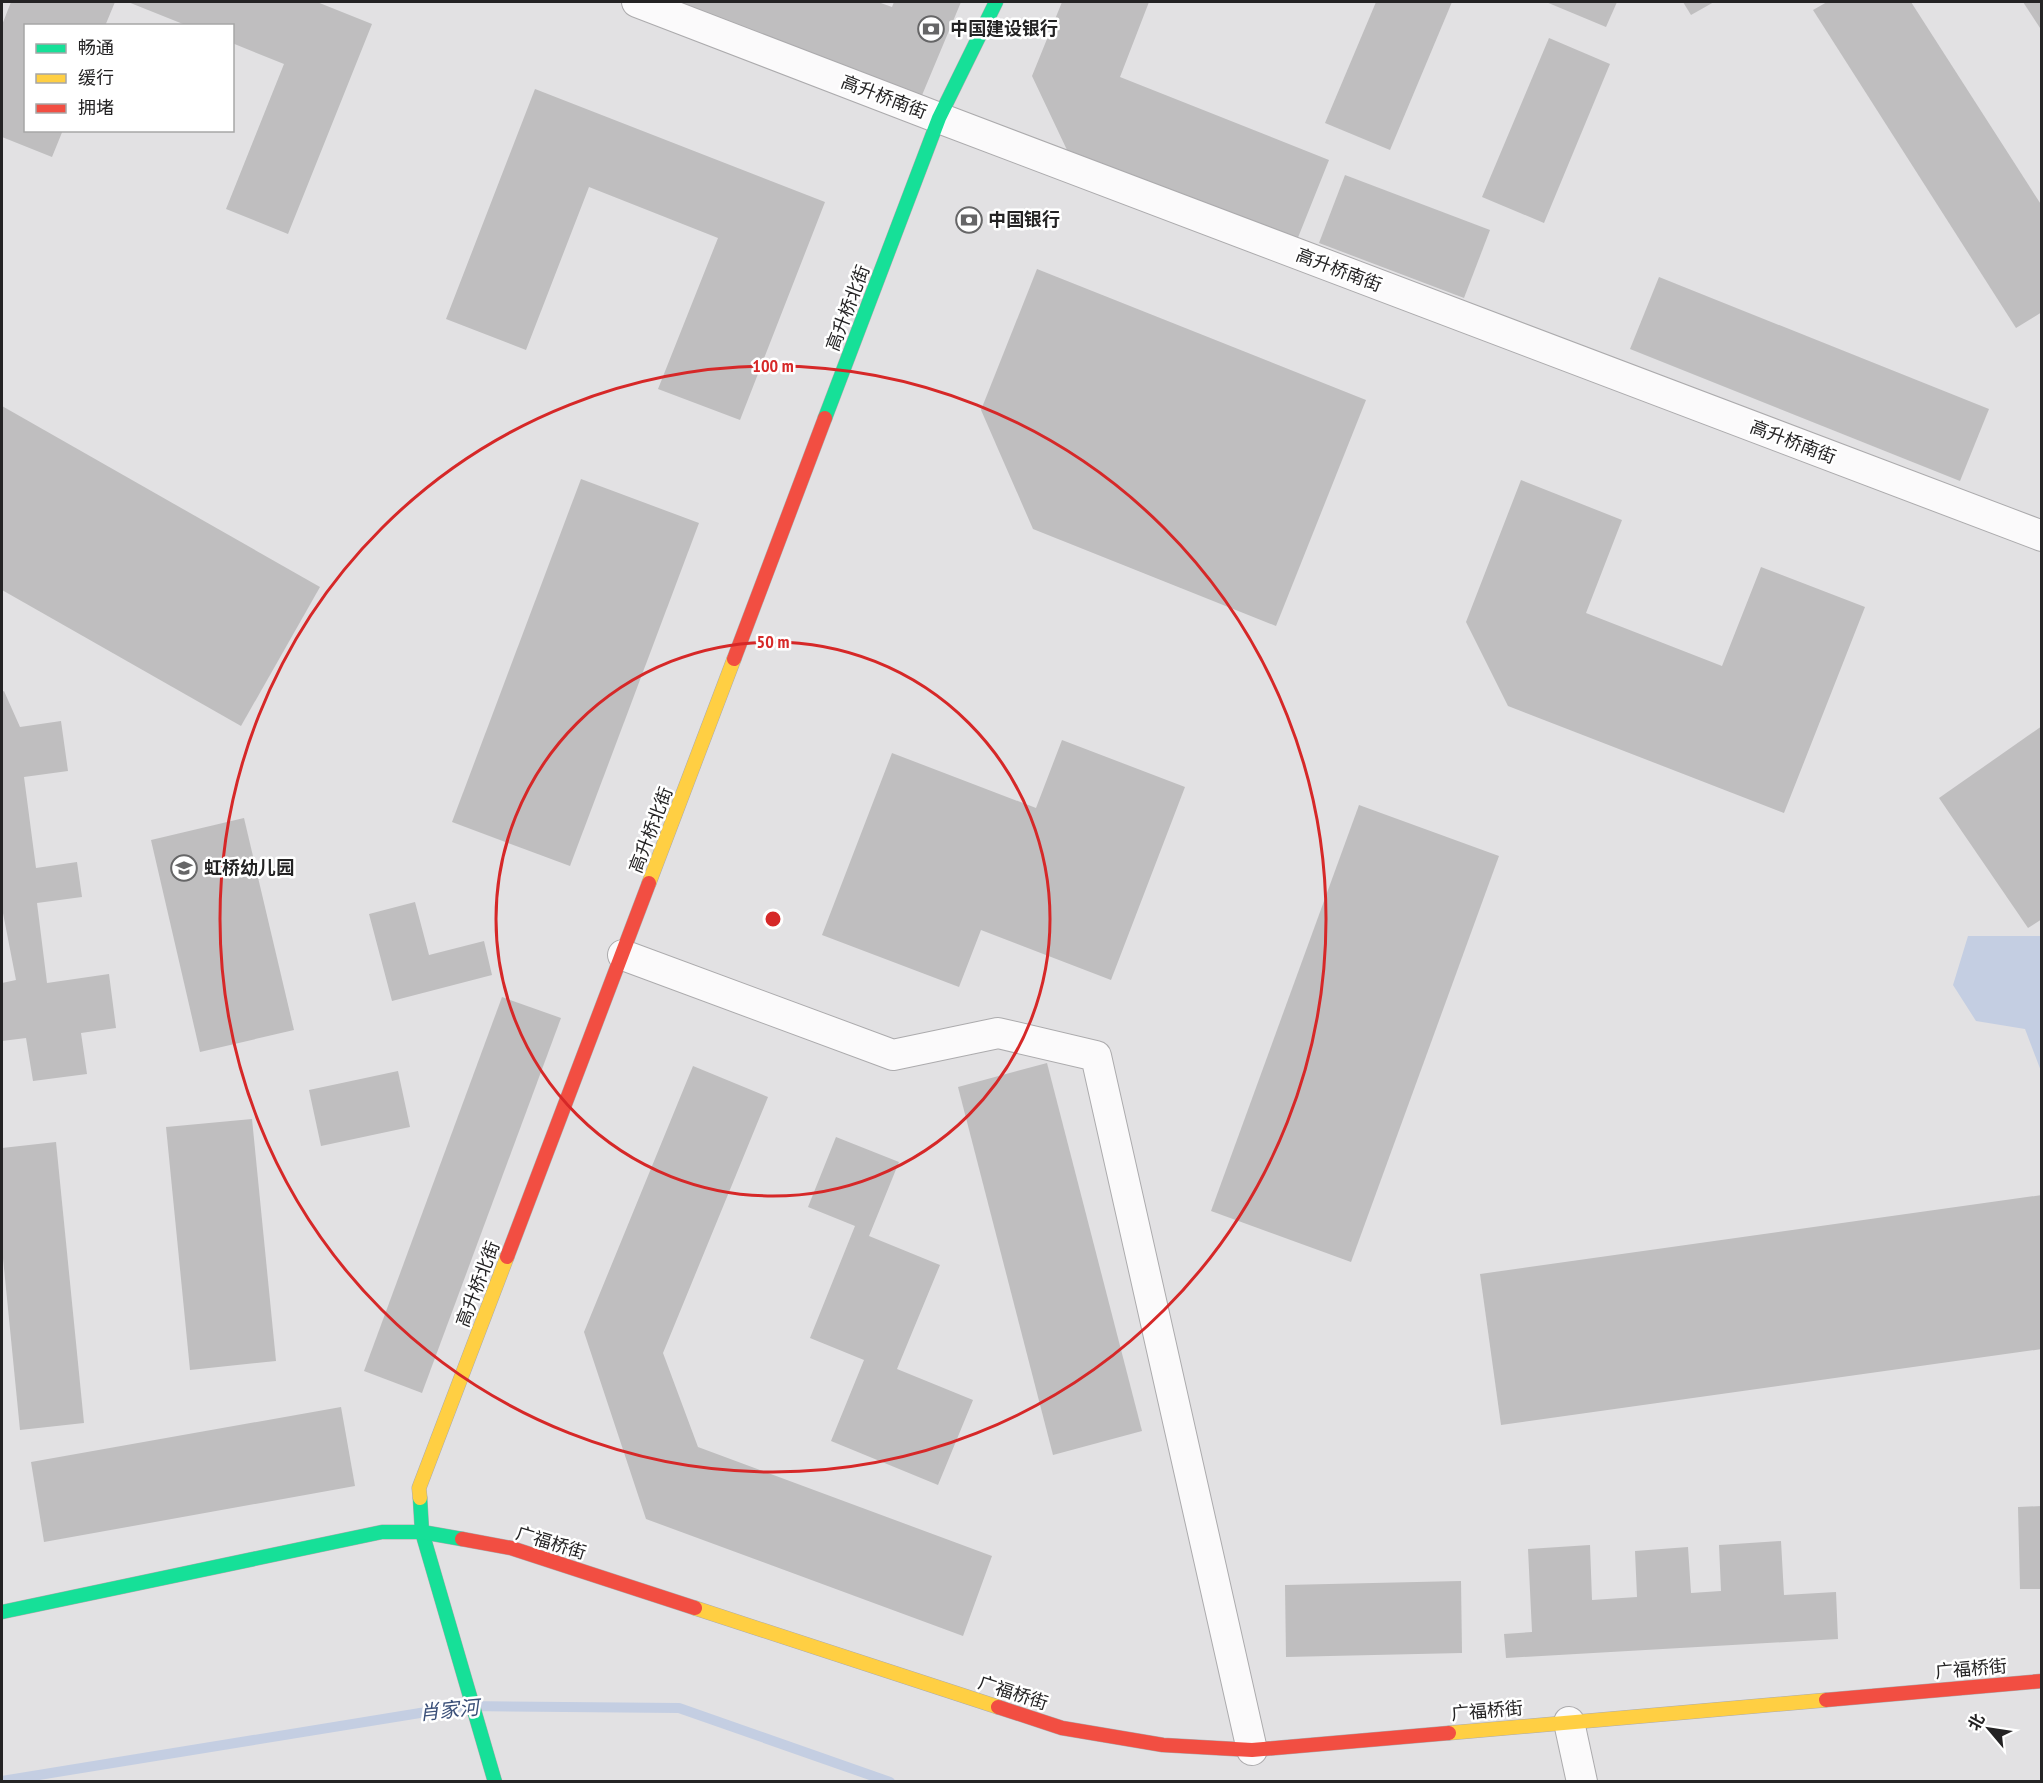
<svg xmlns="http://www.w3.org/2000/svg" width="2043" height="1783" font-family="'PT Sans Narrow','Noto Sans SC',sans-serif">
<style>
.water{fill:#c4cee2}
.lines{fill:none;stroke-linecap:round;stroke-linejoin:round}
.stream{stroke:#c4cee2;stroke-width:10}
.building{fill:#bfbebf}
.street-casing{stroke:#acabad;stroke-width:32}
.fast-casing{stroke:#acabad;stroke-width:15}
.slow-casing{stroke:#acabad;stroke-width:15}
.jam-casing{stroke:#acabad;stroke-width:15}
.street{stroke:#fbfafb;stroke-width:30}
.fast{stroke:#16e098;stroke-width:14}
.slow{stroke:#ffcf43;stroke-width:14}
.jam{stroke:#f24e42;stroke-width:14}
.ring{fill:none;stroke:#d62828;stroke-width:3}
.labels{text-anchor:middle;stroke-width:5;stroke-linejoin:round;paint-order:stroke}
.poi-label{font-size:18px;font-weight:bold;fill:#242324;stroke:#fff;text-anchor:start}
.street-label{font-size:18px;fill:#242324;stroke:#fff}
.water-label{font-size:20px;font-style:italic;fill:#3a4f78;stroke:#fff}
.centre{fill:#d62828;stroke:#fff;stroke-width:3}
.ring-label{font-size:18px;text-anchor:middle;font-weight:bold;fill:#d62828;stroke:#fff;stroke-width:5;stroke-linejoin:round;paint-order:stroke}
</style>
<rect width="100%" height="100%" fill="#e2e1e3"/>
<polygon class="water" points="1968,936 2041,936 2041,1071 2025,1029 1976,1021 1953,985"/>
<g class="lines">
<polyline class="stream" points="2,1781 463,1706 679,1708 890,1782"/>
</g>
<g class="building">
<polygon points="11,2 115,2 105,26 26,26 26,130 63,130 52,157 2,137 2,25"/>
<polygon points="128,2 317,2 372,24 288,234 226,209 284,64 232,43 232,26 188,26"/>
<polygon points="680,2 878,2 892,7 894,2 961,2 920,100"/>
<polygon points="1062,2 1149,2 1120,77 1329,160 1297,240 1067,150 1032,76"/>
<polygon points="1376,2 1452,2 1390,150 1325,123"/>
<polygon points="1546,2 1617,2 1606,27"/>
<polygon points="1683,2 1714,2 1691,15"/>
<polygon points="1827,2 1911,2 2042,206 2042,312 2016,328 1813,10"/>
<polygon points="2023,2 2042,2 2042,31"/>
<polygon points="1549,38 1610,64 1544,223 1482,197"/>
<polygon points="535,89 825,202 740,420 658,389 718,238 589,187 526,350 446,319"/>
<polygon points="1345,175 1490,230 1464,298 1319,243"/>
<polygon points="1037,269 1366,400 1276,626 1033,529 981,410"/>
<polygon points="1659,277 1989,409 1960,481 1630,349"/>
<polygon points="2,406 320,587 241,726 2,590"/>
<polygon points="581,479 699,523 570,866 452,822"/>
<polygon points="1521,480 1622,520 1586,613 1722,666 1761,567 1865,607 1784,813 1508,706 1466,622"/>
<polygon points="4,691 20,727 61,721 68,771 24,777 36,868 77,862 82,897 37,903 47,983 109,974 116,1028 81,1033 87,1074 33,1081 26,1038 2,1041 2,983 16,980 2,908 2,692"/>
<polygon points="2042,726 2042,919 2028,928 1939,798"/>
<polygon points="1062,740 1185,787 1111,980 981,930 959,987 822,935 892,753 1036,808"/>
<polygon points="1359,805 1499,856 1351,1262 1211,1211"/>
<polygon points="244,818 294,1030 200,1052 151,840"/>
<polygon points="415,902 429,955 484,941 492,975 392,1001 369,914"/>
<polygon points="502,997 561,1018 422,1393 364,1371"/>
<polygon points="1047,1063 1142,1431 1053,1455 958,1087"/>
<polygon points="693,1066 768,1097 663,1353 698,1447 992,1556 963,1636 646,1519 584,1332"/>
<polygon points="398,1071 410,1127 321,1146 309,1090"/>
<polygon points="252,1119 276,1361 190,1370 166,1127"/>
<polygon points="836,1137 899,1162 869,1236 940,1265 897,1369 973,1400 938,1485 831,1441 864,1360 810,1338 855,1226 808,1207"/>
<polygon points="56,1142 84,1423 20,1430 2,1248 2,1148"/>
<polygon points="2042,1195 2042,1349 1501,1425 1480,1274"/>
<polygon points="341,1407 355,1486 44,1542 31,1462"/>
<polygon points="2042,1506 2042,1589 2020,1589 2018,1507"/>
<polygon points="1781,1541 1784,1595 1836,1592 1838,1639 1506,1658 1504,1634 1532,1632 1528,1549 1590,1545 1592,1600 1637,1597 1635,1551 1688,1547 1691,1593 1721,1591 1719,1545"/>
<polygon points="1461,1581 1462,1653 1286,1657 1285,1585"/>
</g>
<g class="lines">
<g class="street-casing">
<g id="street">
<polyline points="637,2 939,118 2042,536"/>
<polyline points="623,955 893,1055 998,1033 1096,1056 1252,1750"/>
<polyline points="1569,1722 1582,1782"/>
</g>
</g>
<g class="fast-casing">
<g id="fast">
<polyline points="825,418 939,118 996,2"/>
<polyline points="420,1498 422,1532 495,1782"/>
<polyline points="2,1612 382,1532 422,1532 462,1539"/>
</g>
</g>
<g class="slow-casing">
<g id="slow">
<polyline points="649,883 734,659"/>
<polyline points="420,1498 419,1488 507,1257"/>
<polyline points="695,1608 998,1707"/>
<polyline points="1449,1733 1826,1700"/>
</g>
</g>
<g class="jam-casing">
<g id="jam">
<polyline points="734,659 825,418"/>
<polyline points="507,1257 649,883"/>
<polyline points="462,1539 511,1548 695,1608"/>
<polyline points="1826,1700 2042,1681"/>
<polyline points="998,1707 1062,1728 1163,1745 1252,1750 1449,1733"/>
</g>
</g>
<use href="#street" class="street"/>
<use href="#fast" class="fast"/>
<use href="#slow" class="slow"/>
<use href="#jam" class="jam"/>
</g>
<g class="ring">
<circle cx="773" cy="919" r="277"/>
<circle cx="773" cy="919" r="553"/>
</g>
<defs>
<g id="bank-ring" transform="scale(1.35)"><circle r="9.5" fill="#fff" stroke="#666667" stroke-width="1.5"/><path d="M-6-4H6V4H-6ZM0-2.3a2.3 2.3 0 1 0 0 4.6a2.3 2.3 0 1 0 0-4.6Z" fill="#666667"/></g>
<g id="school-ring" transform="scale(1.35)"><circle r="9.5" fill="#fff" stroke="#666667" stroke-width="1.5"/><path d="M0-5L7-2L0 1L-7-2ZM-4 1L0 2.5L4 1V4Q0 6-4 4Z" fill="#666667"/></g>
</defs>
<g fill-rule="evenodd">
<use href="#bank-ring" x="931" y="29"/>
<use href="#bank-ring" x="969" y="220"/>
<use href="#school-ring" x="184" y="868"/>
</g>
<g class="labels">
<g class="poi-label">
<text x="950" y="35">中国建设银行</text>
<text x="988" y="226">中国银行</text>
<text x="204" y="874">虹桥幼儿园</text>
</g>
<g class="street-label">
<text transform="translate(884 97) rotate(21)" y="6">高升桥南街</text>
<text transform="translate(1339 270) rotate(21)" y="6">高升桥南街</text>
<text transform="translate(848 308) rotate(-69)" y="6">高升桥北街</text>
<text transform="translate(1793 442) rotate(21)" y="6">高升桥南街</text>
<text transform="translate(651 830) rotate(-69)" y="6">高升桥北街</text>
<text transform="translate(478 1284) rotate(-69)" y="6">高升桥北街</text>
<text transform="translate(551 1543) rotate(17)" y="6">广福桥街</text>
<text transform="translate(1971 1669) rotate(-5)" y="6">广福桥街</text>
<text transform="translate(1013 1693) rotate(18)" y="6">广福桥街</text>
<text transform="translate(1487 1711) rotate(-5)" y="6">广福桥街</text>
</g>
<g class="water-label">
<text transform="translate(449 1710) rotate(-6)" y="7">肖家河</text>
</g>
</g>
<circle cx="773" cy="919" r="9" class="centre"/>
<g class="ring-label">
<text x="773" y="372">100 m</text>
<text x="773" y="648">50 m</text>
</g>
<rect width="2043" height="1783" fill="none" stroke="#242324" stroke-width="6"/>
<rect x="24" y="24" width="210" height="108" fill="#ffffff" stroke="#a7a7a7" stroke-width="1.5"/>
<rect x="36" y="44" width="30" height="9" fill="#16e098" stroke="#a7a7a7" stroke-width="1.5"/>
<text x="78" y="54" font-size="18" fill="#242324">畅通</text>
<rect x="36" y="74" width="30" height="9" fill="#ffcf43" stroke="#a7a7a7" stroke-width="1.5"/>
<text x="78" y="84" font-size="18" fill="#242324">缓行</text>
<rect x="36" y="104" width="30" height="9" fill="#f24e42" stroke="#a7a7a7" stroke-width="1.5"/>
<text x="78" y="114" font-size="18" fill="#242324">拥堵</text>
<g transform="translate(1989 1729) rotate(299)" stroke="#ffffff" stroke-width="4.5" paint-order="stroke">
<path d="M0-4.5L10 22L0 15L-10 22Z" fill="#242324"/>
<text y="-9" font-size="16" font-weight="bold" text-anchor="middle" fill="#242324">北</text>
</g>
</svg>
